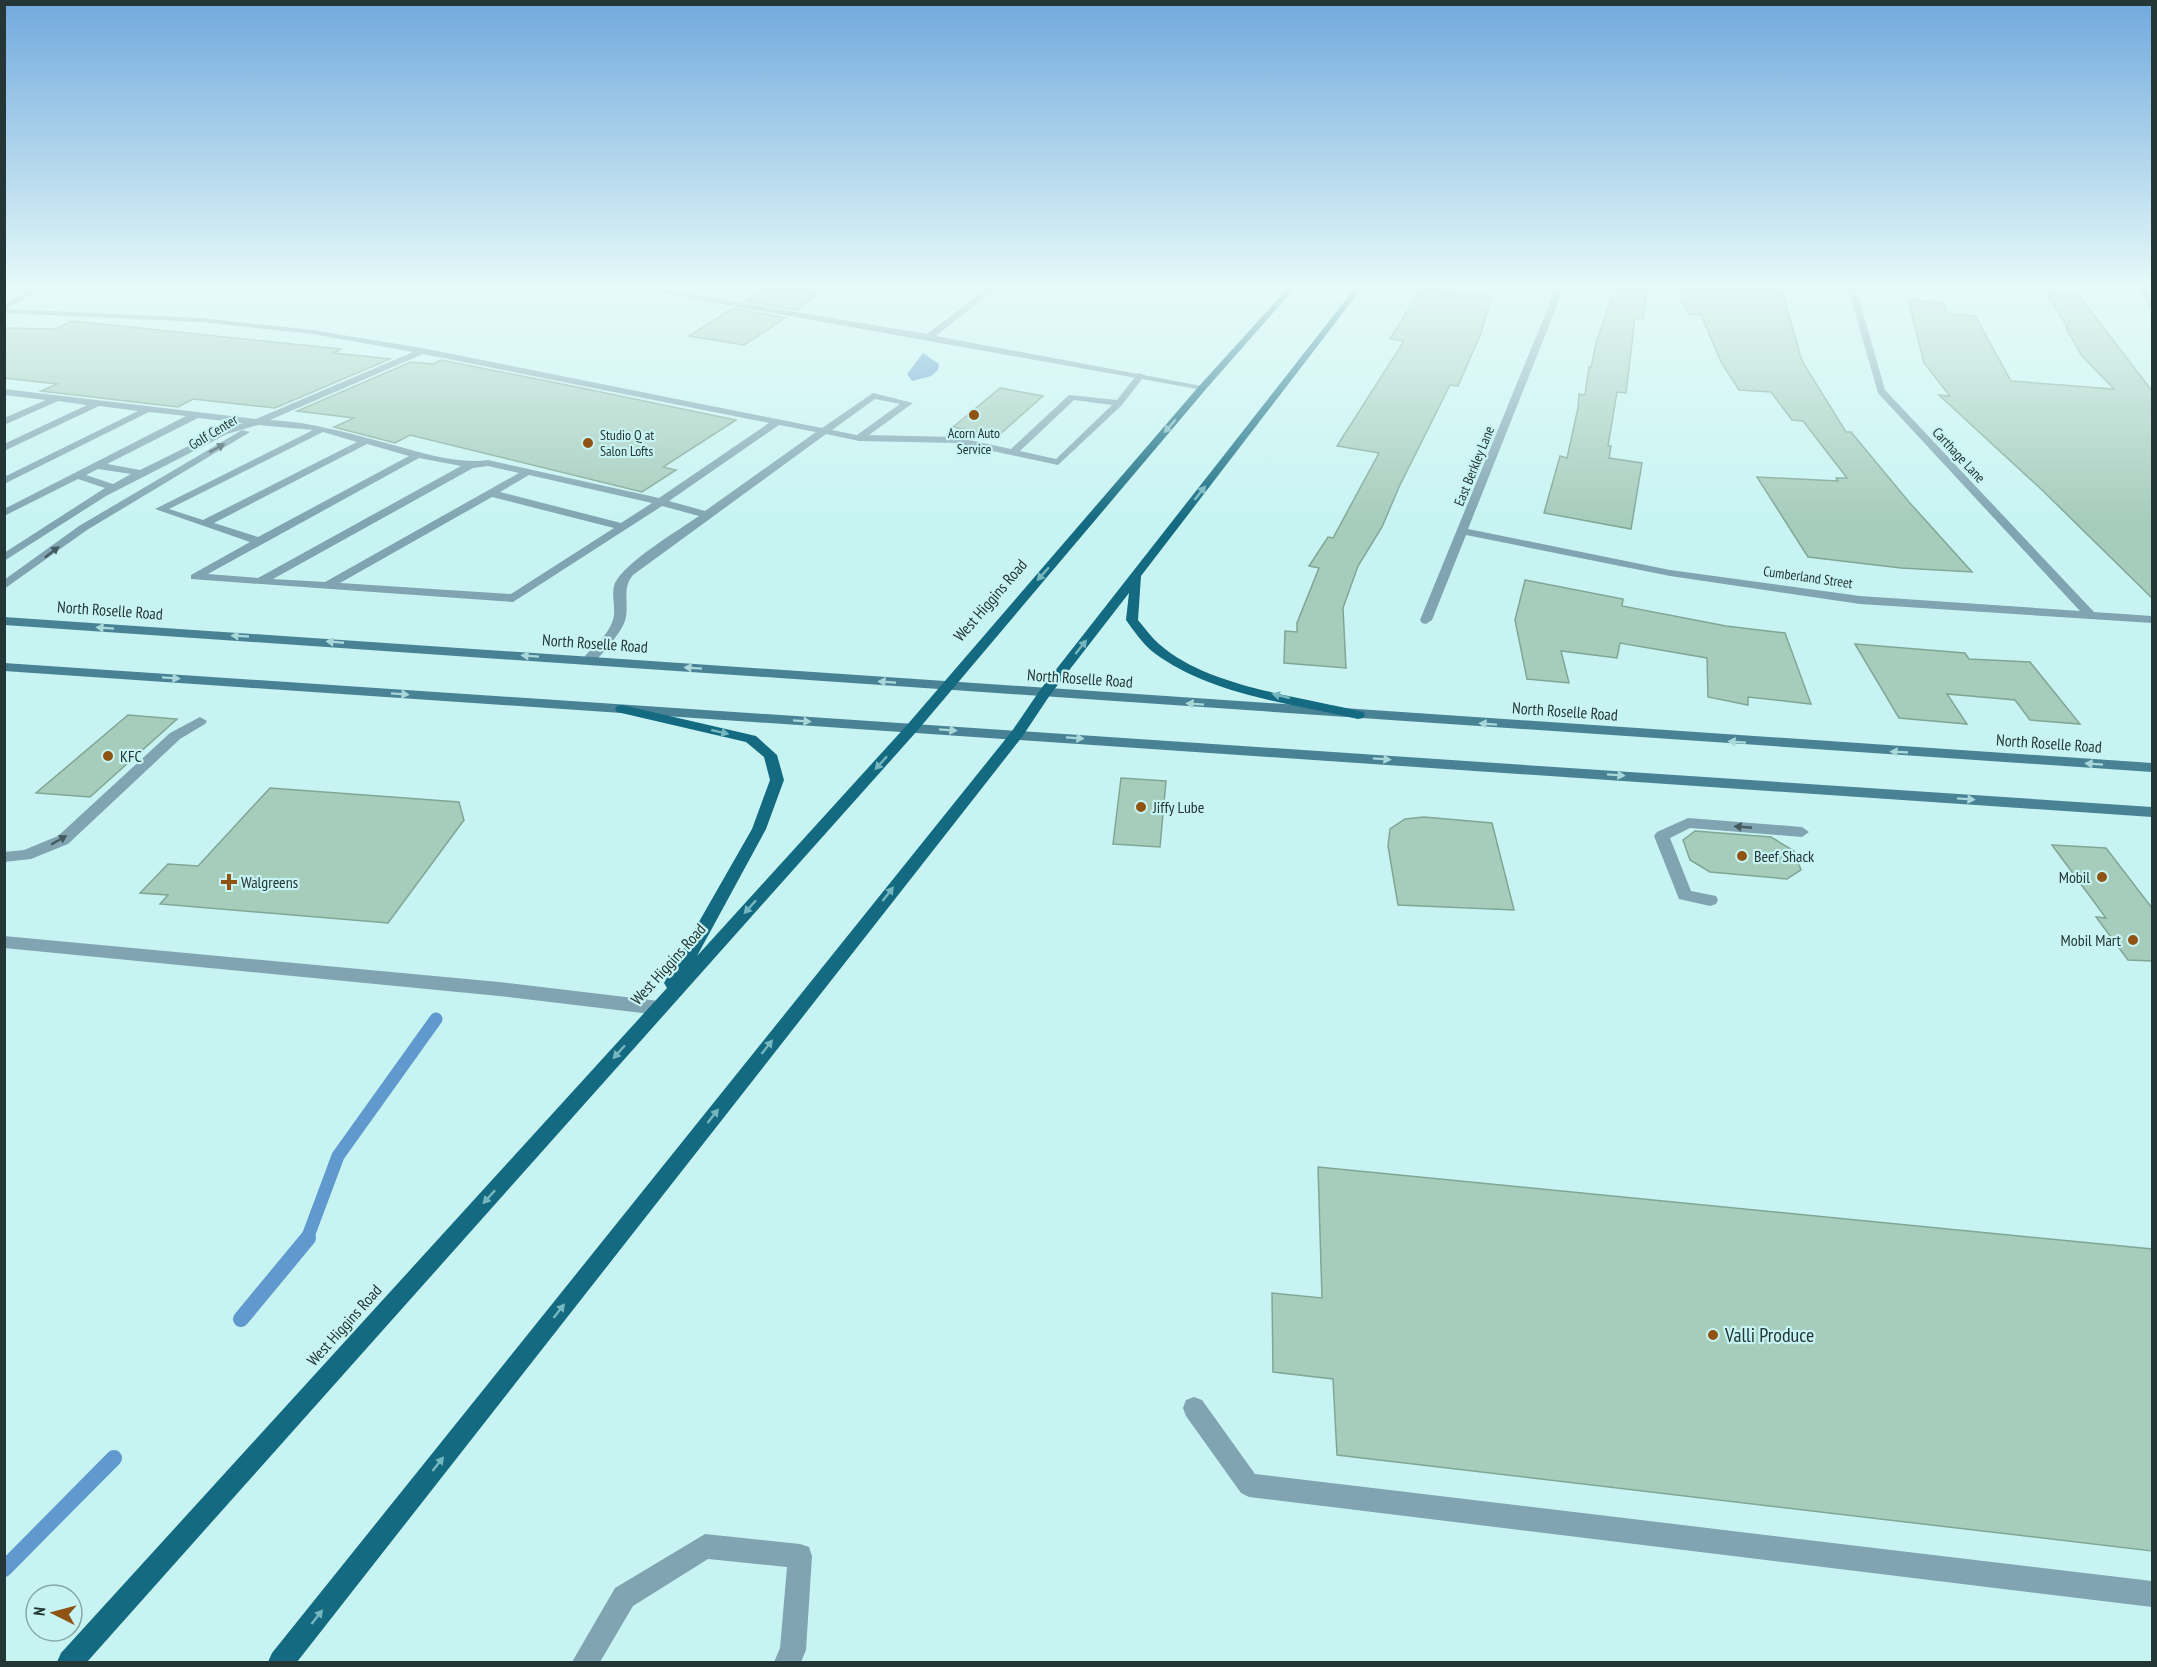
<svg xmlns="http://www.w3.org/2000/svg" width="2157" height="1667" font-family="'PT Sans Narrow',sans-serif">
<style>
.water{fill:#6099cd}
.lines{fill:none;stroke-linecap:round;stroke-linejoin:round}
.stream-far1{stroke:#6099cd;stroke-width:13}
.stream{stroke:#6099cd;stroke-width:16}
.building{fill:#a6ccbc;stroke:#81a696;stroke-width:1.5}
.lane{fill:#80a4b1;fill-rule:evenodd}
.street{fill:#80a4b1;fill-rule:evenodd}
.secondary{fill:#498294;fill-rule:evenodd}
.primary{fill:#146a80;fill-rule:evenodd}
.oneway{fill:#76b6bf}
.oneway2{fill:#445c60}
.oneway3{fill:#a8d8da}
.poi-dot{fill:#8f5313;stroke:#c7f4f2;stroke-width:2}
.labels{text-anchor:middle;stroke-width:4.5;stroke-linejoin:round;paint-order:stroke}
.far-street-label{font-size:14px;fill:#243635;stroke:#c7f4f2}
.far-poi-label{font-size:14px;fill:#243635;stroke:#c7f4f2}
.street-label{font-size:16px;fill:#243635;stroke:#c7f4f2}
.poi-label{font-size:16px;fill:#243635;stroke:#c7f4f2;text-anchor:start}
.near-poi-label{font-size:20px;fill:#243635;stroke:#c7f4f2;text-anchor:start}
</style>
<rect width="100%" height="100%" fill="#c7f4f2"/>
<path class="water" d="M923,353L939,364L938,370L931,376L912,381L907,374Z"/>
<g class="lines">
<path class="stream-far1" d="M307,1239L338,1156L436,1019"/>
<g class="stream">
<path d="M241,1319L308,1238"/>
<path d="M4,1569L114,1458"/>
</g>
</g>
<g class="building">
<path d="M765,288H828L796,310L745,301Z"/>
<path d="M1422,288L1492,296L1481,333L1458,386L1450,385L1399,487L1382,527L1358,566L1343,608L1346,668L1284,663L1285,631L1297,632V623L1319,568L1309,566L1328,537L1333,538L1379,453L1337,446L1404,341L1390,339Z"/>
<path d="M1615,288H1647L1643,319L1635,318L1626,393L1617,392L1608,446H1611L1609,458L1642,463L1631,529L1544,513L1560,456L1567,458L1578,408L1579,394L1585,395L1589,367L1591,368L1596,343Z"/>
<path d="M1673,288H1781L1802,361L1846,432H1851L1909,502L1972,572L1901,568L1808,557L1757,477L1838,481L1836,478H1847L1803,421L1792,420L1771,392L1739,390L1721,362L1701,315L1689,314Z"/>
<path d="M2044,291L2078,294L2152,391V598L2042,490L1939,395L1950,396L1924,363L1908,299L1944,303L1948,314L1975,316L2011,381L2114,389L2082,356L2066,328L2069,329Z"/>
<path d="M733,308L785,318L744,345L689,336Z"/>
<path d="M72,321L341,349L334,353L390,359L275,408L193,399L178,407L41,391L57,384L4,378V328L56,329Z"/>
<path d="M441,360L567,385L736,420L663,467L676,470L642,492L410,435L395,443L334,427L354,418L297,411L411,362L433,364Z"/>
<path d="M1000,388L1043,396L998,436L953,427Z"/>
<path d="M1525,580L1623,599L1622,606L1726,626L1785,633L1811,704L1748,697V705L1708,697L1707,658L1620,643L1617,658L1561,651L1569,683L1527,679L1515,620Z"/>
<path d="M1855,644L1965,653L1969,659L2030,662L2080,724L2030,720L2015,700L1947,694L1967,724L1899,718Z"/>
<path d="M128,715L177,719L90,797L36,793Z"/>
<path d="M1121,778L1166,781L1160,847L1113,844Z"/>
<path d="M270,788L459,802L464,820L388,923L160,904L168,895L140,893L168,864L198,866Z"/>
<path d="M1424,817L1492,823L1514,910L1398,905L1388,846L1390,829L1405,819Z"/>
<path d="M1695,831L1771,837L1794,851L1801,870L1787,879L1710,872L1690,860L1683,840Z"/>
<path d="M2052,845L2106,848L2152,908V961L2128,960L2096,917L2106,918Z"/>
<path d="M1318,1167L2152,1249V1551L1337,1455L1333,1379L1273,1372L1272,1293L1322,1298Z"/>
</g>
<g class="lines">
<g class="lane">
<path d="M34,288H44L6,309L202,318L312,330L422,348L822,428L873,393L913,403L869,435L955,437L1011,449L1069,395L1117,400L1138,373L1145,375L1122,405L1058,465L955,443L859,441L826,434L633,575C621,589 630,604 625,621C621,631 613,641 606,649C601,655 596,662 588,664L582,660C593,645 611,635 614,615C615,605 611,592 615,583C625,562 679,530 699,516L662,506L513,602L191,579V575L250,542L155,509L313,430L258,425L227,434L106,496L4,561V553L105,488L78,479L4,516V509L186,416L149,412L4,484V477L138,411L99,406L4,451V444L87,405L58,401L4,425V418L46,400L4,395V389L256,419L413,352L312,334L202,322L4,313V304ZM423,354L769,423L659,498L488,460C458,464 426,454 397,446C355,435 314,422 270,420ZM875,399L900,404L857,435L832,430ZM1074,400L1112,405L1056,459L1020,451ZM198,418L243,423L221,430L140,470L107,464ZM779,425L816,432L705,511L669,501ZM323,432L357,442L203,520L169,509ZM367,444L409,456L258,537L214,523ZM419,458L461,466L258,578L208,574ZM488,466L519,473L325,582L273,579L473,468ZM98,469L131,474L113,484L86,475ZM529,475L652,503L621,523L500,492ZM492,497L614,528L511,594L340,583Z"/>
<path d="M242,430L250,432L87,530L4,589V580L79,526Z"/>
<path d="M200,717L207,721L205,724L180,739L68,844L31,859L4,862V852L24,850L58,836L170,733Z"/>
<path d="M1688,818L1802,827L1809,832L1802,837L1690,828L1670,838L1691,891L1716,896L1718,900L1716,904L1710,906L1679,899L1654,836L1657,832Z"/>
<path d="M4,936L499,982L659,1001L665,1003L668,1008L665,1013L659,1015L499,996L4,948Z"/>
<path d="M1194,1397L1202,1400L1255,1474L2152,1581V1607L1249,1497L1241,1493L1186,1416L1183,1408L1186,1400Z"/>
<path d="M705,1534L800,1544L809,1547L812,1556L806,1650L801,1662H774L780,1648L787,1567L708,1559L633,1606L600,1662H572L615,1588Z"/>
</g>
<g class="street">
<path d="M633,288H652L927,334L988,288H996L936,336L1207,387L1203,390Z"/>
<path d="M1556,288H1564L1468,529L1670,570L1860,596L2080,611L1878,393L1848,288H1856L1885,390L2094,612L2152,616V623L1860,604L1670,576L1466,535L1432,620L1426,624L1422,623L1420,620Z"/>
<path d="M2137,288H2145L2152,301V308H2149Z"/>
</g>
<g class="secondary">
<path d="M4,617L2152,763V772L4,625Z"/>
<path d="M4,663L2152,807V817L4,671Z"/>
</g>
<g class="primary">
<path d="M1288,288H1295L1206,389L917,731L87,1662H57L61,1653L667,988L664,983L752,829L770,780L764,757L746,742L617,712L615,709L617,706L622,705L756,736L777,755L784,780L766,829L697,956L907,725L1200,385Z"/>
<path d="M1355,288H1362L1141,576L1138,620C1145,628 1151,637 1159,644C1209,688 1300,696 1363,712L1365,715L1363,718L1358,719C1290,703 1210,695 1153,652C1142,643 1134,631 1126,620L1129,593L1050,695L1022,737L297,1662H268L272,1653L1012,731L1040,690Z"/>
</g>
</g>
<defs><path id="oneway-solid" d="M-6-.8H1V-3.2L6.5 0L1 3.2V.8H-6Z" transform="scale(1.5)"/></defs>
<g class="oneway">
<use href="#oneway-solid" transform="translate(1170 426) rotate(131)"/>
<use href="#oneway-solid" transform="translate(1200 493) rotate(-52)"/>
<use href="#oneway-solid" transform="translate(1043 574) rotate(131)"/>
<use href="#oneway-solid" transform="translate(1081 647) rotate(-52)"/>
<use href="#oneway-solid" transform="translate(1281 696) rotate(-167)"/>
<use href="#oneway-solid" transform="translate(720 732) rotate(13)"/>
<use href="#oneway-solid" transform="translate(881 763) rotate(132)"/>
<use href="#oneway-solid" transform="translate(888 894) rotate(-52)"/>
<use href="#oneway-solid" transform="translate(750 907) rotate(132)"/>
<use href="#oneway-solid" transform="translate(767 1047) rotate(-52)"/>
<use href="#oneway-solid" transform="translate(619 1052) rotate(132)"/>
<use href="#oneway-solid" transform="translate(713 1116) rotate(-52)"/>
<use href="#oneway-solid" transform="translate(489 1197) rotate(132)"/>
<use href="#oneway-solid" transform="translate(559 1311) rotate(-52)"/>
<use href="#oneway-solid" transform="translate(438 1464) rotate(-52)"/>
<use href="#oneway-solid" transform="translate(317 1617) rotate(-52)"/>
</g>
<g class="oneway2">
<use href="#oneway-solid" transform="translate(217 448) rotate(-29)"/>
<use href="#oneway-solid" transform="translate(52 552) rotate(-38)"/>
<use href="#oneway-solid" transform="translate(1743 827) rotate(-175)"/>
<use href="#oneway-solid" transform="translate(59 840) rotate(-30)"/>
</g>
<g class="oneway3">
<use href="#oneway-solid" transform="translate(105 628) rotate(-176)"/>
<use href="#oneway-solid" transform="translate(240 636) rotate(-177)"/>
<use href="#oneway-solid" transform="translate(335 642) rotate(-175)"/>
<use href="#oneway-solid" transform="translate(530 656) rotate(-176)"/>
<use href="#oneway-solid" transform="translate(693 668) rotate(-176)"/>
<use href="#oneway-solid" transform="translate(171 678) rotate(4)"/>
<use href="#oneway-solid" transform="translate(887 682) rotate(-176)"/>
<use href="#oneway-solid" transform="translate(400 694) rotate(4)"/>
<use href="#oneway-solid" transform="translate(1195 704) rotate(-176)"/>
<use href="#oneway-solid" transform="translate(802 721) rotate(4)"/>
<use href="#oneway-solid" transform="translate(1488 724) rotate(-176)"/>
<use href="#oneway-solid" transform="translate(948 730) rotate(4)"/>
<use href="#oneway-solid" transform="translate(1075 738) rotate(4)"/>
<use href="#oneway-solid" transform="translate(1737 742) rotate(-176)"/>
<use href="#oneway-solid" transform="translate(1899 752) rotate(-177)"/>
<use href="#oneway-solid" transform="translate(1382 759) rotate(4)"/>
<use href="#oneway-solid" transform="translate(2094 764) rotate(-176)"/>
<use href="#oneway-solid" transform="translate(1616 775) rotate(4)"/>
<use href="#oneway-solid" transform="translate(1966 799) rotate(4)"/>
</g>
<linearGradient id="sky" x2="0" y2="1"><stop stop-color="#71a9dd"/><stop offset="0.55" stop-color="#e6faf9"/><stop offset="1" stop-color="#e6faf9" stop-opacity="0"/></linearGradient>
<rect width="2157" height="522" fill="url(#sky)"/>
<g class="poi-dot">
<circle cx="974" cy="415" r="6"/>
<circle cx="588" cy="443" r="6"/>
<circle cx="108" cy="756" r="6"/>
<circle cx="1141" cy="807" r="6"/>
<circle cx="1742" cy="856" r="6"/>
<circle cx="2102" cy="877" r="6"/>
<path d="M226 873h6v6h6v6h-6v6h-6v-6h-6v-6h6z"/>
<circle cx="2133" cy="940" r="6"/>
<circle cx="1713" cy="1335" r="6"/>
</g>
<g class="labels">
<g class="far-street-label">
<text transform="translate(213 432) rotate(-31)" y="5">Golf Center</text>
<text transform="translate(1959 455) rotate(47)" y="5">Carthage Lane</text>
<text transform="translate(1474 466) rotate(-68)" y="5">East Berkley Lane</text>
<text transform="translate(1808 577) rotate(8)" y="5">Cumberland Street</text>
</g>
<g class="far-poi-label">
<text x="974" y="438">Acorn Auto<tspan x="974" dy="16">Service</tspan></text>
<text x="600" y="440" text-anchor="start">Studio Q at<tspan x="600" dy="16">Salon Lofts</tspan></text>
</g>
<g class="street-label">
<text transform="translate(990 600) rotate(-49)" y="6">West Higgins Road</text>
<text transform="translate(110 610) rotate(4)" y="6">North Roselle Road</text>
<text transform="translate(595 643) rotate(4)" y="6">North Roselle Road</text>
<text transform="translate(1080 678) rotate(4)" y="6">North Roselle Road</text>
<text transform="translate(1565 711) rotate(4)" y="6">North Roselle Road</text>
<text transform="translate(2049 743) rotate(4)" y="6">North Roselle Road</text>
<text transform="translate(668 964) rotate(-48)" y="6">West Higgins Road</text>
<text transform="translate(344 1325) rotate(-48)" y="6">West Higgins Road</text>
</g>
<g class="poi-label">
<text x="120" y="762">KFC</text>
<text x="1153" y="813">Jiffy Lube</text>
<text x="1754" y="862">Beef Shack</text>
<text x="2090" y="883" text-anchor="end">Mobil</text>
<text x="241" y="888">Walgreens</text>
<text x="2121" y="946" text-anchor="end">Mobil Mart</text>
</g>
<g class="near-poi-label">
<text x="1725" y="1342">Valli Produce</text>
</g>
</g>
<rect width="2157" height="1667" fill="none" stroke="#243635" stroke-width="12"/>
<g transform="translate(54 1613) rotate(276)"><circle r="28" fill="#c7f4f2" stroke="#86a8a6" stroke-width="1.5"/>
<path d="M0-4.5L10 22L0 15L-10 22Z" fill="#8f5313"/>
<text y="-9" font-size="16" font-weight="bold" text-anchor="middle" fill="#243635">N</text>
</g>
</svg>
